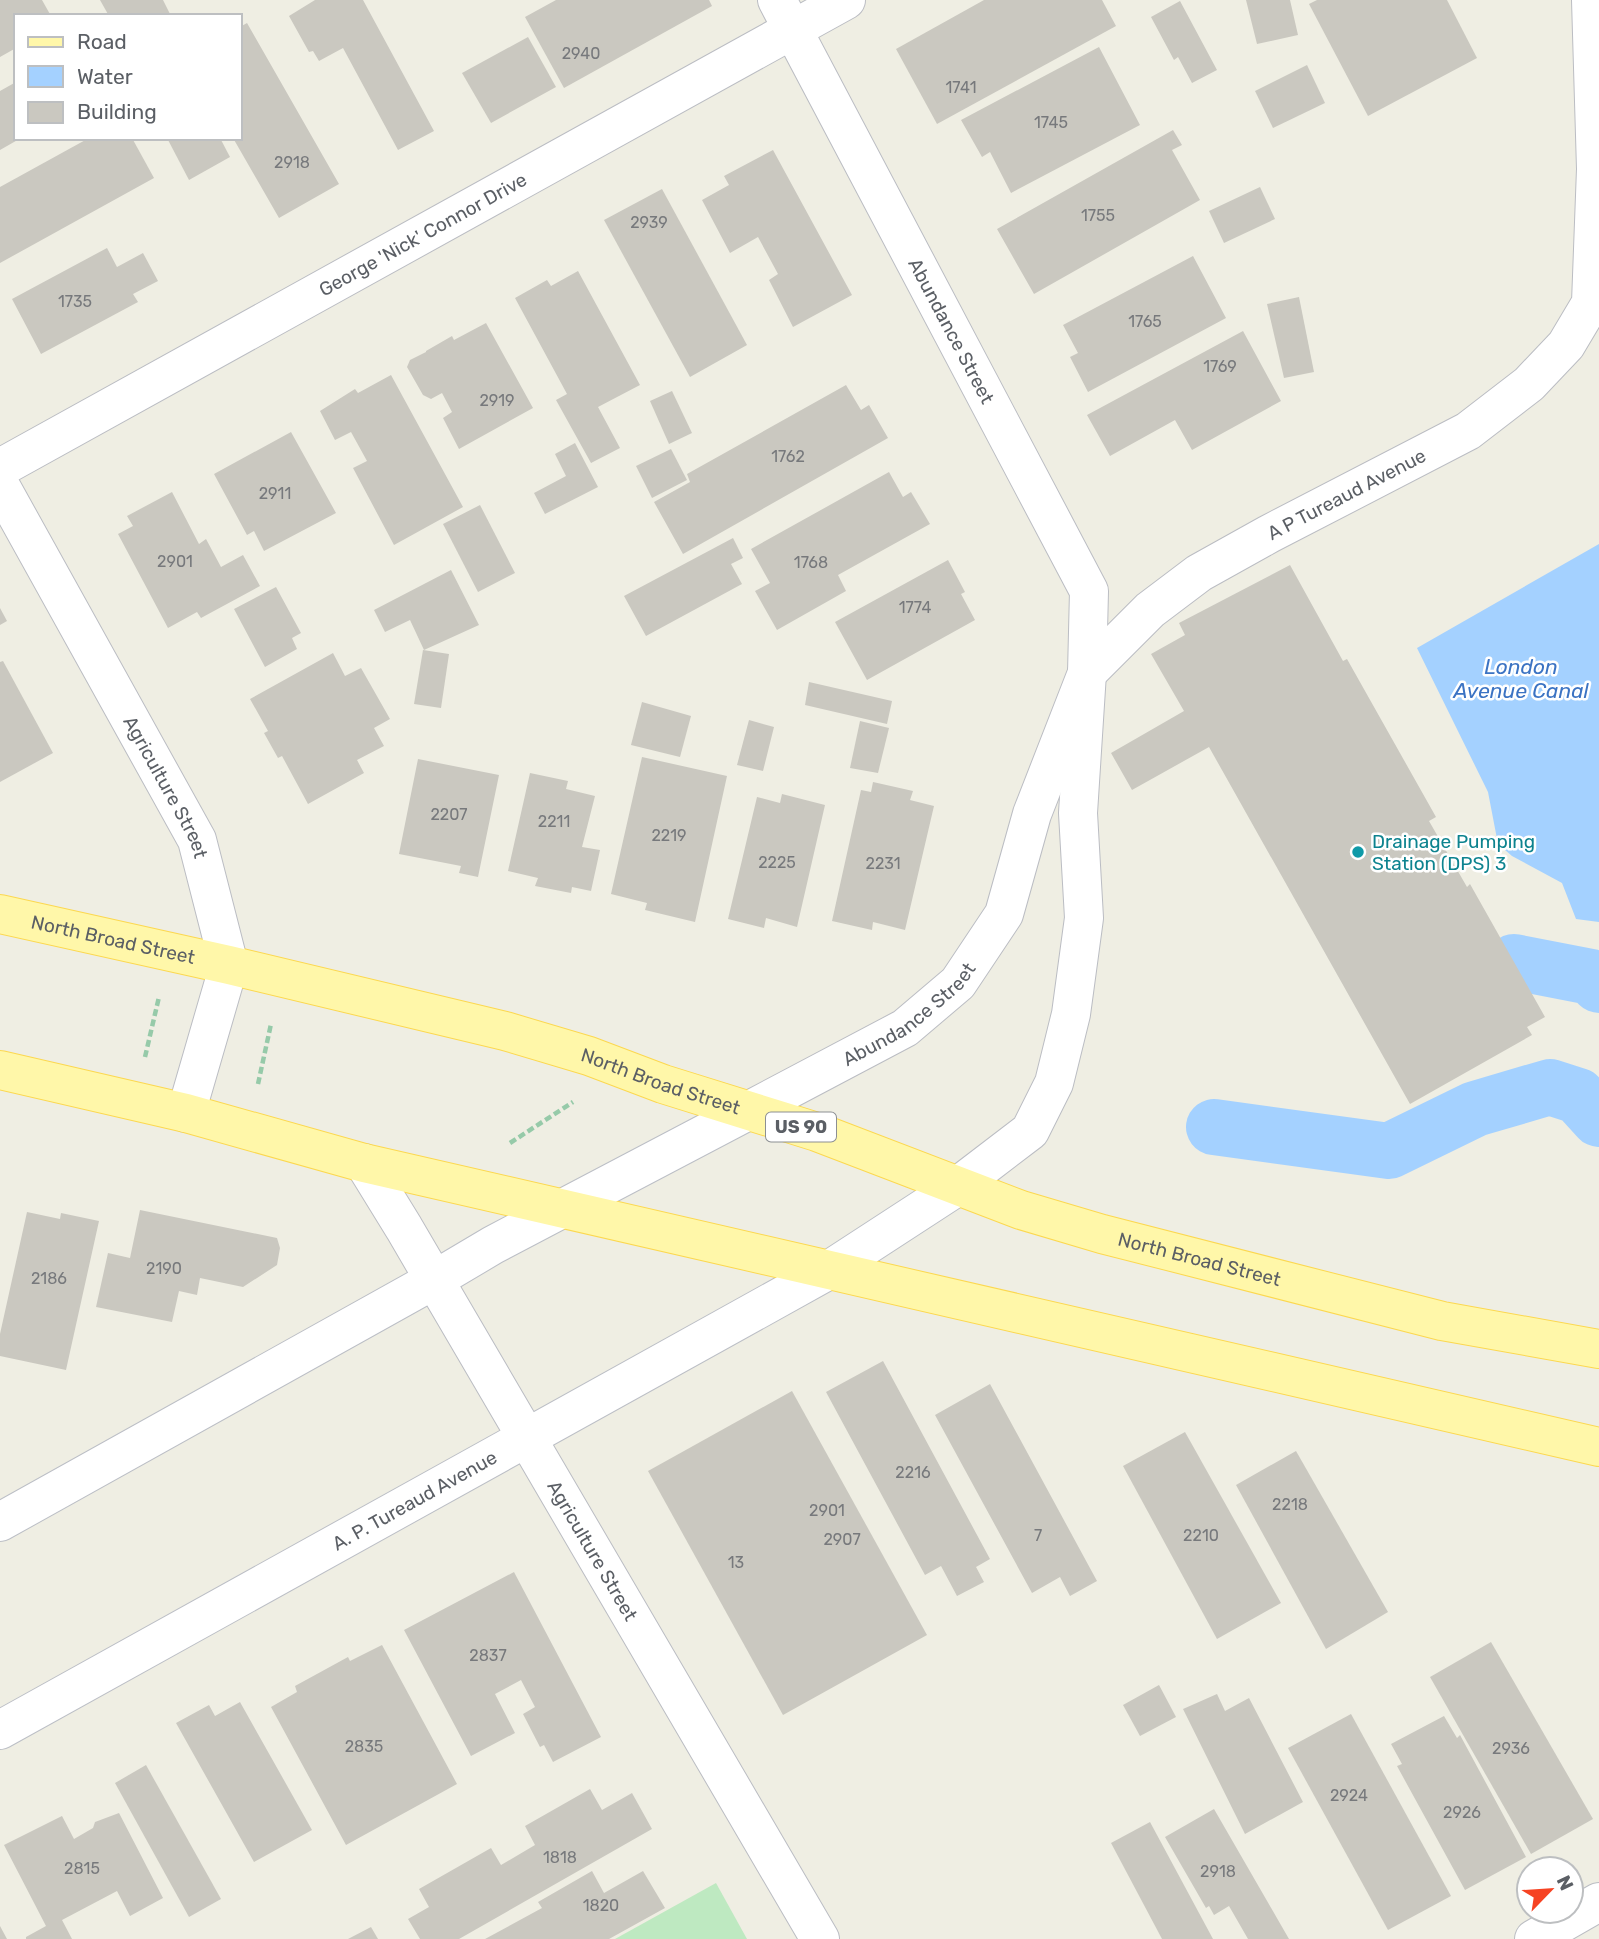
<svg xmlns="http://www.w3.org/2000/svg" width="1599" height="1939" font-family="Rubik,sans-serif">
<style>
.green{fill:#bee9c1}
.water{fill:#a4d1ff}
.lines{fill:none;stroke-linecap:round;stroke-linejoin:round}
.canal{stroke:#a4d1ff;stroke-width:56}
.building{fill:#cac8c0}
.street-casing{stroke:#bbbdc3;stroke-width:40}
.secondary-casing{stroke:#bcbfc6;stroke-width:40}
.primary-casing{stroke:#fcd850;stroke-width:40}
.path{stroke:#96caa9;stroke-width:4.5;stroke-dasharray:7 3.5;stroke-linecap:butt}
.street{stroke:#fff;stroke-width:38}
.secondary{stroke:#fff;stroke-width:38}
.primary{stroke:#fff7a9;stroke-width:38}
.culture-dot{fill:#0f9aa8;stroke:#fff;stroke-width:2.5}
.labels{text-anchor:middle;stroke-width:5;stroke-linejoin:round;paint-order:stroke}
.number-label{font-size:16px;fill:#77797c}
.shield{fill:#fff;stroke:#8c8f93;stroke-width:2}
.shield-label{font-size:18px;font-weight:bold;fill:#5b5f65}
.street-label{font-size:19px;fill:#5b5f65;stroke:#fff}
.culture-label{font-size:19px;fill:#0d838f;stroke:#fff;text-anchor:start}
.water-label{font-size:21px;font-style:italic;fill:#3b73c3;stroke:#fff}
</style>
<rect width="100%" height="100%" fill="#efeee3"/>
<path class="green" d="M716,1883L747,1939H615Z"/>
<path class="water" d="M1599,544V922L1576,919L1562,883L1512,856L1498,844L1488,792L1417,648Z"/>
<g class="lines">
<g class="canal">
<path d="M1514,962L1591,977L1599,985"/>
<path d="M1214,1127L1389,1151L1475,1109L1550,1087L1578,1096L1599,1119"/>
</g>
</g>
<g class="building">
<path d="M0,0H42L51,16H16V48L0,57Z"/>
<path d="M100,0H163L171,16H109Z"/>
<path d="M315,0H363L434,131L398,150L343,48L319,61L313,51L309,52L289,16Z"/>
<path d="M556,0H709L712,6L564,88L525,17Z"/>
<path d="M984,0H1102L1116,26L937,124L896,49Z"/>
<path d="M1246,0H1290L1298,35L1257,44Z"/>
<path d="M1317,0H1447L1477,58L1368,116L1309,4Z"/>
<path d="M1180,1L1217,70L1192,83L1178,57L1174,60L1151,17Z"/>
<path d="M247,23L339,184L279,218L233,138H240V27Z"/>
<path d="M528,37L556,87L491,123L462,73Z"/>
<path d="M1099,47L1140,125L1011,193L990,152L982,157L961,120Z"/>
<path d="M1307,65L1325,103L1273,128L1255,91Z"/>
<path d="M16,82V138H21L0,150V91Z"/>
<path d="M1173,130L1182,145L1172,150L1200,200L1034,294L997,229Z"/>
<path d="M89,138H132L154,178L0,263V187Z"/>
<path d="M167,138H220L230,157L189,180Z"/>
<path d="M773,150L852,295L793,327L769,280L778,274L758,237L730,253L702,200L729,185L724,176Z"/>
<path d="M1260,187L1275,219L1224,243L1209,211Z"/>
<path d="M662,189L747,345L690,377L604,220Z"/>
<path d="M107,248L117,267L143,253L158,281L133,294L138,302L41,354L12,299Z"/>
<path d="M1193,256L1226,318L1088,392L1070,357L1078,353L1063,325Z"/>
<path d="M578,271L640,385L598,407L620,448L591,463L556,400L567,394L515,298L547,280L551,286Z"/>
<path d="M1299,297L1314,372L1284,378L1267,304Z"/>
<path d="M486,323L533,408L459,449L443,418L452,412L442,393L431,399L423,395L407,367L410,360L426,352V351L452,336L454,340Z"/>
<path d="M1243,331L1281,401L1192,450L1175,420L1110,456L1087,415Z"/>
<path d="M391,375L463,507L394,545L353,468L367,461L351,432L335,440L320,411L355,389L358,393Z"/>
<path d="M846,385L861,410L869,405L888,438L683,554L654,502L690,482L687,474Z"/>
<path d="M672,391L692,433L669,444L650,401Z"/>
<path d="M291,432L336,513L264,551L254,531L247,535L214,474Z"/>
<path d="M575,443L598,487L545,514L534,493L566,476L555,454Z"/>
<path d="M671,449L687,480L652,498L636,466Z"/>
<path d="M889,472L903,497L911,492L930,524L838,575L846,591L777,630L755,591L770,583L751,549Z"/>
<path d="M172,492L199,544L206,539L221,567L243,555L260,586L201,618L197,612L168,628L118,534L133,526L127,516Z"/>
<path d="M480,505L515,573L478,592L443,524Z"/>
<path d="M733,538L743,558L731,564L742,584L646,636L624,596Z"/>
<path d="M948,560L965,592L961,594L975,620L867,680L835,622Z"/>
<path d="M1290,565L1343,661L1347,659L1436,817L1429,821L1467,887L1470,884L1545,1017L1527,1027L1532,1035L1410,1104L1209,747L1132,790L1111,753L1184,711L1151,654L1185,635L1179,623Z"/>
<path d="M451,570L479,625L424,650L410,620L385,632L374,610Z"/>
<path d="M276,587L301,633L292,638L297,649L265,667L234,609Z"/>
<path d="M0,608L7,621L0,625Z"/>
<path d="M423,650L449,654L441,708L414,704Z"/>
<path d="M333,653L345,676L361,668L390,719L374,728L384,746L357,760L364,773L308,804L282,756L278,758L264,733L268,731L250,699Z"/>
<path d="M3,661L53,753L0,782V662Z"/>
<path d="M809,682L892,701L887,724L805,705Z"/>
<path d="M642,702L691,716L680,757L631,745Z"/>
<path d="M749,720L774,727L763,771L737,765Z"/>
<path d="M860,721L889,728L878,773L850,768Z"/>
<path d="M642,757L727,776L695,922L645,910L647,903L611,894Z"/>
<path d="M418,759L499,775L478,877L459,873L461,866L399,854Z"/>
<path d="M530,773L568,781L566,789L595,796L582,847L600,850L591,891L572,887L571,893L535,886L538,878L508,871Z"/>
<path d="M873,782L913,791L910,800L934,806L905,930L873,922L872,930L832,921L861,790L871,792Z"/>
<path d="M782,794L825,805L797,927L766,918L764,928L728,919L757,797L780,803Z"/>
<path d="M140,1210L277,1238L280,1248L277,1265L243,1287L200,1278L197,1295L179,1291L172,1322L96,1307L108,1253L130,1258Z"/>
<path d="M27,1212L60,1219L61,1213L99,1221L66,1370L0,1356V1334Z"/>
<path d="M883,1361L990,1559L976,1567L984,1582L957,1596L941,1566L925,1575L826,1392Z"/>
<path d="M990,1384L1097,1581L1070,1596L1060,1577L1032,1593L935,1415Z"/>
<path d="M792,1391L927,1635L783,1715L648,1471Z"/>
<path d="M1185,1432L1281,1603L1217,1639L1123,1466Z"/>
<path d="M1296,1451L1388,1612L1326,1649L1236,1485Z"/>
<path d="M514,1572L601,1737L553,1762L544,1745L540,1747L523,1714L535,1707L521,1680L495,1694L515,1733L471,1756L404,1630Z"/>
<path d="M1491,1642L1593,1819L1531,1854L1430,1677Z"/>
<path d="M382,1645L457,1784L346,1845L271,1707L297,1692L295,1686L348,1657L350,1661Z"/>
<path d="M1159,1685L1176,1717L1140,1736L1123,1705Z"/>
<path d="M1217,1694L1225,1711L1249,1698L1303,1802L1245,1834L1183,1709Z"/>
<path d="M240,1702L312,1830L254,1862L176,1723L209,1705L215,1716Z"/>
<path d="M1351,1714L1451,1896L1388,1930L1288,1748Z"/>
<path d="M1444,1716L1457,1738L1460,1735L1526,1857L1465,1890L1397,1766L1402,1764L1391,1744Z"/>
<path d="M146,1765L221,1899L189,1917L115,1783Z"/>
<path d="M590,1789L602,1810L632,1793L652,1829L459,1939H420L408,1919L429,1907L419,1889L491,1848L501,1865L535,1845L525,1826Z"/>
<path d="M1214,1809L1289,1939H1248L1229,1906L1214,1915L1209,1906L1206,1908L1165,1837Z"/>
<path d="M119,1813L163,1898L130,1916L117,1891L62,1920L72,1939H26V1937L46,1926L4,1845L62,1816L74,1839L93,1828L95,1822Z"/>
<path d="M1150,1822L1213,1939H1162L1111,1843Z"/>
<path d="M592,1871L604,1893L643,1871L665,1908L609,1939H485L542,1908L538,1902Z"/>
<path d="M0,1926L7,1939H0Z"/>
<path d="M371,1927L378,1939H348Z"/>
</g>
<g class="lines">
<defs>
<g id="street">
<path id="s1" d="M777,0L1089,591L1087,673L1078,813L1084,918L1071,1014L1054,1083L1030,1131L958,1186"/>
<path id="s2" d="M0,468L846,0"/>
<path id="s3" d="M0,485L197,840L229,965L186,1113"/>
<path id="s4" d="M748,1111L905,1028L958,983L1004,914L1032,814L1087,673L1150,610L1199,573L1269,534L1468,431L1529,384L1566,345L1591,303L1596,169L1591,0"/>
<path id="s5" d="M364,1163L404,1228L820,1939"/>
<path d="M1534,1939L1599,1902"/>
</g>
<g id="secondary">
<path d="M0,1522L434,1280L493,1245L748,1111"/>
<path id="s6" d="M0,1730L829,1270L958,1186"/>
</g>
<g id="primary">
<path id="s7" d="M0,914L229,965L505,1031L589,1056L663,1084L817,1132L1021,1210L1102,1234L1442,1321L1599,1349"/>
<path d="M0,1070L186,1113L364,1163L1599,1447"/>
</g>
</defs>
<use href="#street" class="street-casing"/>
<use href="#secondary" class="secondary-casing"/>
<use href="#primary" class="primary-casing"/>
<g class="path">
<path d="M145,1057L159,997"/>
<path d="M258,1084L271,1024"/>
<path d="M510,1143L573,1102"/>
</g>
<use href="#street" class="street"/>
<use href="#secondary" class="secondary"/>
<use href="#primary" class="primary"/>
</g>
<circle class="culture-dot" cx="1358" cy="852" r="7"/>
<g class="labels">
<g class="number-label">
<text x="581" y="59">2940</text>
<text x="961" y="93">1741</text>
<text x="1051" y="128">1745</text>
<text x="292" y="168">2918</text>
<text x="1098" y="221">1755</text>
<text x="649" y="228">2939</text>
<text x="75" y="307">1735</text>
<text x="1145" y="327">1765</text>
<text x="1220" y="372">1769</text>
<text x="497" y="406">2919</text>
<text x="788" y="462">1762</text>
<text x="275" y="499">2911</text>
<text x="175" y="567">2901</text>
<text x="811" y="568">1768</text>
<text x="915" y="613">1774</text>
<text x="449" y="820">2207</text>
<text x="554" y="827">2211</text>
<text x="669" y="841">2219</text>
<text x="777" y="868">2225</text>
<text x="883" y="869">2231</text>
<text x="164" y="1274">2190</text>
<text x="49" y="1284">2186</text>
<text x="913" y="1478">2216</text>
<text x="1290" y="1510">2218</text>
<text x="827" y="1516">2901</text>
<text x="1038" y="1541">7</text>
<text x="1201" y="1541">2210</text>
<text x="842" y="1545">2907</text>
<text x="736" y="1568">13</text>
<text x="488" y="1661">2837</text>
<text x="364" y="1752">2835</text>
<text x="1511" y="1754">2936</text>
<text x="1349" y="1801">2924</text>
<text x="1462" y="1818">2926</text>
<text x="560" y="1863">1818</text>
<text x="82" y="1874">2815</text>
<text x="1218" y="1877">2918</text>
<text x="601" y="1911">1820</text>
</g>
<rect class="shield" x="766" y="1112.5" width="70" height="29" rx="5"/>
<g class="shield-label">
<text x="801" y="1133">US 90</text>
</g>
<g class="street-label">
<text dy="7" stroke="none"><textPath href="#s2" startOffset="483">George 'Nick' Connor Drive</textPath></text>
<text dy="7" stroke="none"><textPath href="#s1" startOffset="374">Abundance Street</textPath></text>
<text dy="7" stroke="none"><textPath href="#s4" startOffset="903">A P Tureaud Avenue</textPath></text>
<text dy="7" stroke="none"><textPath href="#s3" startOffset="345">Agriculture Street</textPath></text>
<text dy="7" stroke="none"><textPath href="#s7" startOffset="116">North Broad Street</textPath></text>
<text dy="7" stroke="none"><textPath href="#s4" startOffset="189">Abundance Street</textPath></text>
<text dy="7" stroke="none"><textPath href="#s7" startOffset="682">North Broad Street</textPath></text>
<text dy="7" stroke="none"><textPath href="#s7" startOffset="1250">North Broad Street</textPath></text>
<text dy="7" stroke="none"><textPath href="#s6" startOffset="474">A. P. Tureaud Avenue</textPath></text>
<text dy="7" stroke="none"><textPath href="#s5" startOffset="450">Agriculture Street</textPath></text>
</g>
<g class="culture-label">
<text x="1372" y="848">Drainage Pumping<tspan x="1372" dy="22">Station (DPS) 3</tspan></text>
</g>
<g class="water-label">
<text x="1521" y="674">London<tspan x="1521" dy="24">Avenue Canal</tspan></text>
</g>
</g>
<rect x="14" y="14" width="228" height="126" fill="#ffffff" stroke="#bdbfc1" stroke-width="2"/>
<rect x="28" y="37" width="35" height="10" fill="#fff7a9" stroke="#bdbfc1" stroke-width="2"/>
<text x="77" y="49" font-size="21" fill="#5b5f65">Road</text>
<rect x="28" y="66" width="35" height="21" fill="#a4d1ff" stroke="#bdbfc1" stroke-width="2"/>
<text x="77" y="84" font-size="21" fill="#5b5f65">Water</text>
<rect x="28" y="102" width="35" height="21" fill="#cac8c0" stroke="#bdbfc1" stroke-width="2"/>
<text x="77" y="119" font-size="21" fill="#5b5f65">Building</text>
<g transform="translate(1550 1890) rotate(65)"><circle r="33" fill="#ffffff" stroke="#bdbfc1" stroke-width="2"/>
<path d="M0-5L12 26L0 18L-12 26Z" fill="#f64323"/>
<text y="-10" font-size="19" font-weight="bold" text-anchor="middle" fill="#5b5f65">N</text>
</g>
</svg>
